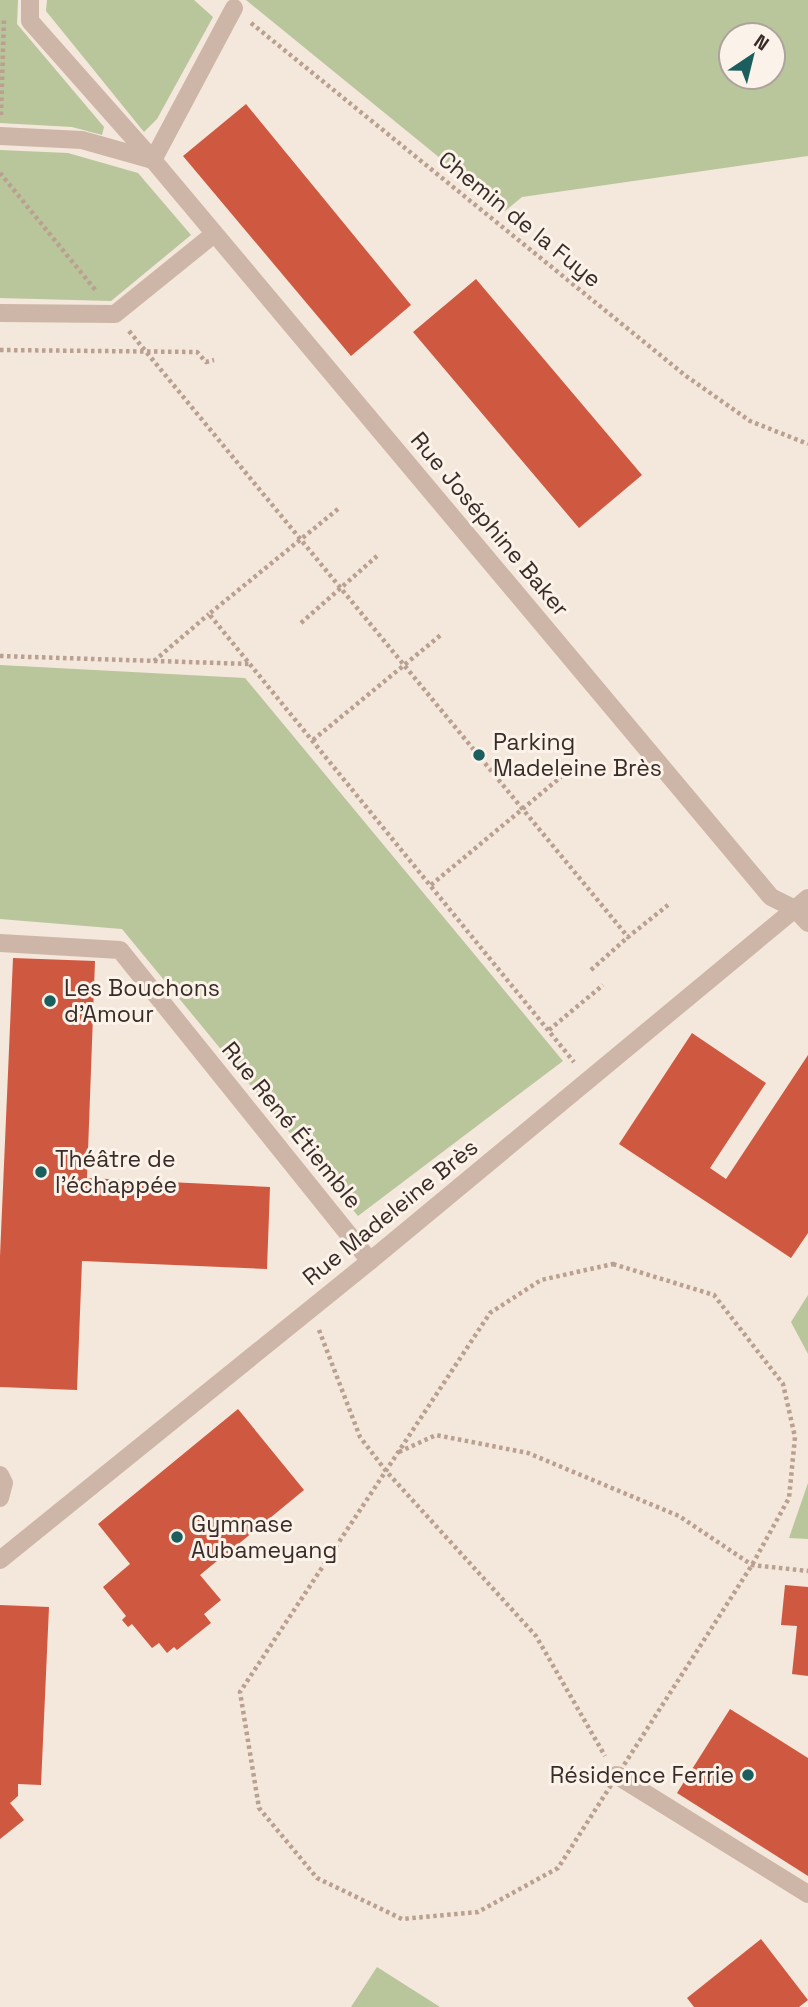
<svg xmlns="http://www.w3.org/2000/svg" width="808" height="2007" font-family="'Space Grotesk',sans-serif">
<style>
.green{fill:#b9c59b;fill-rule:evenodd}
.building{fill:#cf5940}
.lines{fill:none;stroke-linecap:round;stroke-linejoin:round}
.path{stroke:#b9a091;stroke-width:4.5;stroke-dasharray:3.5 3.5;stroke-linecap:butt}
.minor{stroke:#cdb6a7;stroke-width:18}
.poi-dot{fill:#1a5e5e;stroke:#fbf2e9;stroke-width:2.5}
.labels{text-anchor:middle;stroke-width:6;stroke-linejoin:round;paint-order:stroke}
.street-label{font-size:23px;fill:#392c28;stroke:#fbf2e9}
.poi-label{font-size:23px;fill:#392c28;stroke:#fbf2e9;text-anchor:start}
</style>
<rect width="100%" height="100%" fill="#f4e7dc"/>
<g class="green">
<path d="M0,0H18L17,24L104,127L102,135L72,127L0,123Z"/>
<path d="M47,0H194L213,17L157,119L144,132L46,11Z"/>
<path d="M246,0H808V156L522,197L505,211ZM731,35H773V77H731Z"/>
<path d="M0,150L68,153L138,173L191,235L111,301L0,298Z"/>
<path d="M0,665L245,678L563,1061L358,1216L122,929L0,919Z"/>
<path d="M808,1295V1354L791,1322Z"/>
<path d="M808,1483V1539L789,1538Z"/>
<path d="M377,1967L440,2007H351Z"/>
</g>
<g class="building">
<path d="M246,104L411,305L351,356L183,156Z"/>
<path d="M476,279L642,475L579,528L413,332Z"/>
<path d="M13,958L95,961L87,1178L270,1187L267,1269L82,1261L77,1390L0,1387V1256Z"/>
<path d="M692,1033L766,1083L710,1168L726,1179L808,1055V1233L791,1258L619,1144Z"/>
<path d="M238,1409L304,1490L230,1551L233,1555L226,1561L223,1556L200,1575L221,1600L204,1614L211,1623L177,1650L174,1647L167,1653L159,1643L152,1648L132,1624L128,1627L122,1620L126,1616L103,1587L130,1564L98,1524Z"/>
<path d="M785,1585L808,1587V1676L792,1674L797,1626L781,1625Z"/>
<path d="M0,1605L49,1607L41,1785L18,1784V1796L10,1803L24,1820L0,1839Z"/>
<path d="M730,1709L808,1758V1876L677,1793Z"/>
<path d="M761,1939L808,2000L799,2007H694L687,1998Z"/>
</g>
<g class="lines">
<g class="path">
<path d="M251,23L686,376L750,421L808,444"/>
<path d="M1,115L4,18"/>
<path d="M0,173L97,292"/>
<path d="M129,331L628,937L668,905"/>
<path d="M0,350L197,352L206,362L214,360"/>
<path d="M338,509L209,614L574,1062"/>
<path d="M301,623L377,556"/>
<path d="M0,656L250,664"/>
<path d="M154,661L209,614"/>
<path d="M313,740L442,634"/>
<path d="M431,885L561,777"/>
<path d="M591,970L628,937"/>
<path d="M549,1030L603,985"/>
<path d="M613,1264L714,1295L783,1384L795,1437L789,1498L752,1565L558,1868L478,1912L402,1919L317,1878L259,1808L240,1692L490,1313L541,1280Z"/>
<path d="M319,1330L360,1437L386,1471L536,1636L605,1756"/>
<path d="M399,1452L436,1435L528,1453L679,1516L752,1565L808,1571"/>
</g>
<g class="minor">
<path d="M30,0V21L153,160L771,897L795,909L808,923"/>
<path d="M0,136L82,140L153,160"/>
<path d="M153,160L234,8"/>
<path d="M0,313L115,314L214,234"/>
<path d="M0,943L120,950L370,1261"/>
<path d="M0,1475L4,1483L0,1498"/>
<path d="M0,1560L370,1261L808,898"/>
<path d="M616,1775L808,1894"/>
</g>
</g>
<g class="poi-dot">
<circle cx="479" cy="755" r="7"/>
<circle cx="50" cy="1001" r="7"/>
<circle cx="41" cy="1172" r="7"/>
<circle cx="177" cy="1537" r="7"/>
<circle cx="748" cy="1775" r="7"/>
</g>
<g class="labels">
<g class="street-label">
<text transform="translate(520 219) rotate(39)" y="8">Chemin de la Fuye</text>
<text transform="translate(490 524) rotate(50)" y="8">Rue Joséphine Baker</text>
<text transform="translate(292 1125) rotate(51)" y="8">Rue René Étiemble</text>
<text transform="translate(390 1212) rotate(-39)" y="8">Rue Madeleine Brès</text>
</g>
<g class="poi-label">
<text x="493" y="750">Parking<tspan x="493" dy="26">Madeleine Brès</tspan></text>
<text x="64" y="996">Les Bouchons<tspan x="64" dy="26">d'Amour</tspan></text>
<text x="55" y="1167">Théâtre de<tspan x="55" dy="26">l'échappée</tspan></text>
<text x="191" y="1532">Gymnase<tspan x="191" dy="26">Aubameyang</tspan></text>
<text x="734" y="1783" text-anchor="end">Résidence Ferrie</text>
</g>
</g>
<g transform="translate(752 56) rotate(35)"><circle r="33" fill="#fbf2e9" stroke="#ada39c" stroke-width="2"/>
<path d="M0-5L12 26L0 18L-12 26Z" fill="#1a5e5e"/>
<text y="-10" font-size="19" font-weight="bold" text-anchor="middle" fill="#392c28">N</text>
</g>
</svg>
